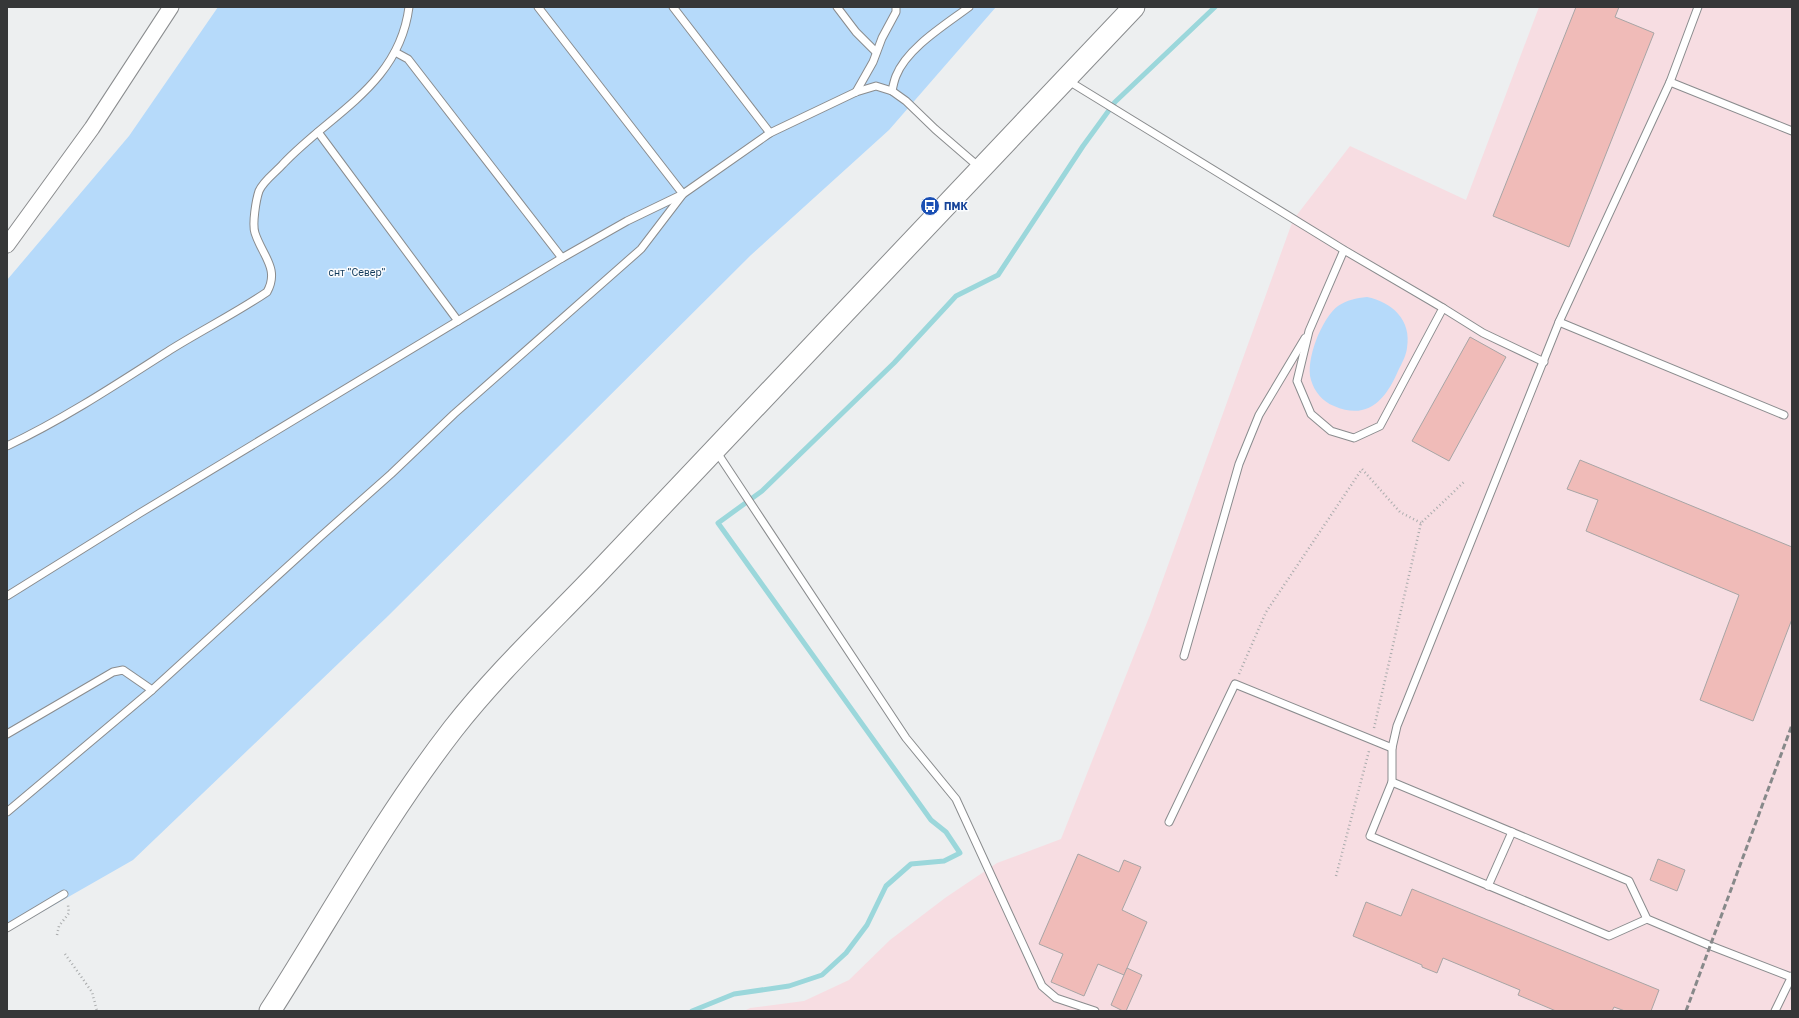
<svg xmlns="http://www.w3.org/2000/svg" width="1799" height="1018" font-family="'Golos Text',sans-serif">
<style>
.industrial{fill:#f7dde2}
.green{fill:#b6dafa}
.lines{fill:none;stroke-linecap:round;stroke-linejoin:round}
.stream{stroke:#9bd7db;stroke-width:5}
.building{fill:#f0bbb8;stroke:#a8a5a5}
.lane-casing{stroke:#8a8c8e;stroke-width:9}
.street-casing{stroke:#8a8c8e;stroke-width:17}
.secondary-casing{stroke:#8a8c8e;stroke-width:23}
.path{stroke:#a9abac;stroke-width:2.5;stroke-dasharray:1 3;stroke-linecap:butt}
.lane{stroke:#fff;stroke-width:7}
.street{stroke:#fff;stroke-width:15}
.secondary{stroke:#fff;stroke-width:21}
.rail{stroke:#87898a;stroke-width:3;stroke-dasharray:6 3;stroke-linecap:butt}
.labels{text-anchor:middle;stroke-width:3;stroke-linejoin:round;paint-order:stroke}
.transit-label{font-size:10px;font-weight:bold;fill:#164399;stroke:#fafcfe;text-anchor:start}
.park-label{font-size:10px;fill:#123b5c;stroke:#fafcfe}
</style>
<rect width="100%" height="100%" fill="#edeff0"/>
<path class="industrial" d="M1539,7H1792V1011H744L750,1008L804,1001L849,980L890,940L945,898L997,863L1061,839L1150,615L1293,220L1350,146L1466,200Z"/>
<g class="green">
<path d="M218,7H996L889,130L751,255L387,617L133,860L7,932V280L129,136Z"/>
<path d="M1367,297C1392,302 1412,320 1407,348C1406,356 1402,363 1398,371C1386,399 1368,421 1334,406C1323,402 1314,391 1311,380C1305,360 1322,318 1338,306C1347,300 1356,298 1367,297Z"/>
</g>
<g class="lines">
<path class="stream" d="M692,1011L734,994L789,986L822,975L846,953L867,925L886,886L911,864L944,861L960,853L946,832L931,820L718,523L762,491L894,363L956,296L998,275L1083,146L1115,102L1215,7"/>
</g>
<g class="building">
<path d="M1576,7H1619L1615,17L1654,33L1569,247L1493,216Z"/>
<path d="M1470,337L1506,357L1449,461L1412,441Z"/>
<path d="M1580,460L1792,547V619L1753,721L1700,700L1739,595L1586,531L1598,500L1567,489Z"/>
<path d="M1078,854L1119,872L1124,860L1141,867L1122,910L1147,922L1124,975L1098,964L1084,996L1051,982L1063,954L1039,944Z"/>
<path d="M1658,859L1685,870L1677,891L1650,880Z"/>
<path d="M1412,889L1659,990L1651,1011H1625L1614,1007L1612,1011H1556L1518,995L1520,990L1443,958L1437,973L1422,967V965L1353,936L1366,902L1401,916Z"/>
<path d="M1127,968L1142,975L1126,1011H1123L1111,1005Z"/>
</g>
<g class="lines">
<defs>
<g id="lane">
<path d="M673,7L770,133"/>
<path d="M837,7L856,32L876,52"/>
<path d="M395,52L408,59L562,258"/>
<path d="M1067,80L1344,250L1443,308L1380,426L1354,438L1331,431L1311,414L1297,381L1309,331L1344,250"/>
<path d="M1670,82L1792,131"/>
<path d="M892,91C893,86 894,81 896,76C907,48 945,25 969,7"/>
<path d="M856,92L873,62L882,38L896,12V7"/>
<path d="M318,132L458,321"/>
<path d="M1443,308L1483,333L1544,362"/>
<path d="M1559,322L1784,415"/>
<path d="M7,446C64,419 117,384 170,350C202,330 236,313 267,292C280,269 262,255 255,233C252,224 256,200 259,191C263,181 276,172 283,164C331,113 399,85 409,7"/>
<path d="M716,451L906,738L956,799L1042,986L1056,998L1095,1011"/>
<path d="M7,596L140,513L562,258L627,221L683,194L770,133L856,92L876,86L892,91L906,101L935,129L979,167"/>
<path d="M1184,656L1239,464L1259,415L1305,338"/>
<path d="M7,734L113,672L123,670L152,690"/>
<path d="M1392,782L1629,881L1647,919L1711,946L1791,977"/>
<path d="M7,812L152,690L320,537L391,474L454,414L641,249L683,194L538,7"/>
<path d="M1169,822L1235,684L1392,748"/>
<path d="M1488,886L1512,832"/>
<path d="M1647,919L1609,936L1370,836L1392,782V748L1397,726L1559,322L1670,82L1698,7"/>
<path d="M7,928L64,894"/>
<path d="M1775,1011L1792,976"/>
</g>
<path id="street" d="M7,245L92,128L171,7"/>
<path id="secondary" d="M270,1011C330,917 384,818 453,729C496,674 547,626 595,576L1134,7"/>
</defs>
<use href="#lane" class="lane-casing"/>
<use href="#street" class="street-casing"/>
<use href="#secondary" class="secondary-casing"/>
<g class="path">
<path d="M1239,674L1266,612L1362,469L1400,512L1421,523"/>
<path d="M1374,728L1421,523L1464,482"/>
<path d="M1336,876L1369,751"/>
<path d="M57,935L59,926L69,913L68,905"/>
<path d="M65,954L92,992L97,1011"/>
</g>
<use href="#lane" class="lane"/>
<use href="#street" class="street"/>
<use href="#secondary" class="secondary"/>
<path class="rail" d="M1686,1011L1792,725"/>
</g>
<defs>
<symbol id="bus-disc" viewBox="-11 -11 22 22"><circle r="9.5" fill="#1a4fb4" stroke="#fafcfe"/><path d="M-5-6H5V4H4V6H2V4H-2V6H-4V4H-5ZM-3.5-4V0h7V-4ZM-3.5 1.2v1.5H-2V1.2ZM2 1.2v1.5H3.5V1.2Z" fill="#fff"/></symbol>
</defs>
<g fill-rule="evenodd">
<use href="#bus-disc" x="919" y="195" width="22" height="22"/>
</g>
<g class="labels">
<g class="transit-label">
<text x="944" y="210">ПМК</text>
</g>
<g class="park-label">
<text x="357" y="276">снт "Север"</text>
</g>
</g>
<rect width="1799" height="1018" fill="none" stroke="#363738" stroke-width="16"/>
</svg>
